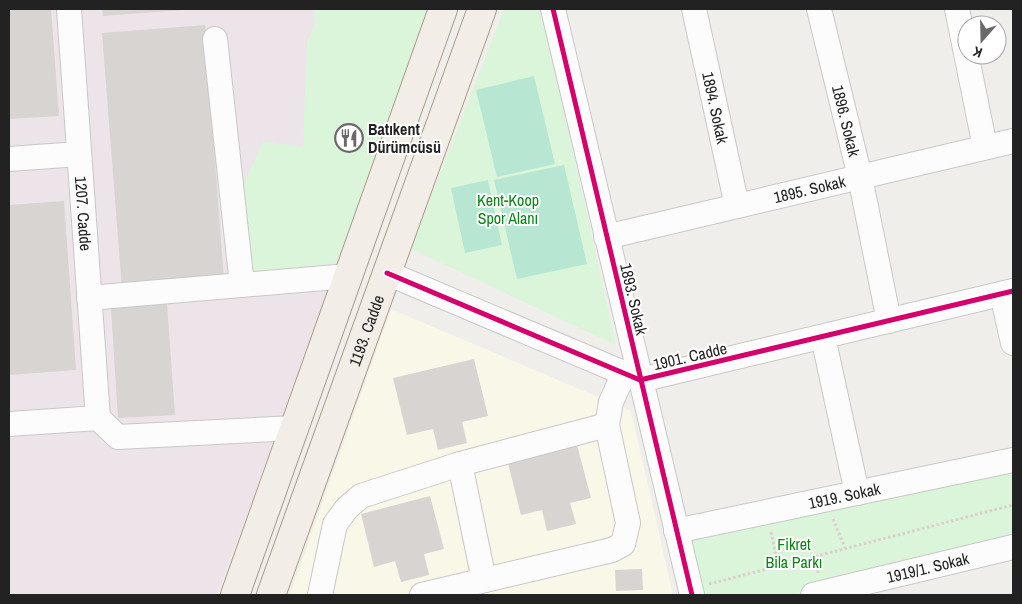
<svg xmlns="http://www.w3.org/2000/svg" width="1022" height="604" font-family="'Archivo Narrow',sans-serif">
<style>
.industrial{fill:#ede4e9}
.education{fill:#f8f7e8}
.park{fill:#daf5da}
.pitch{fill:#b7e6d2}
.building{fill:#d7d4d2}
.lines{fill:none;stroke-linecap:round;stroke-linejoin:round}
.minor-casing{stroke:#c9c8c7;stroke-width:26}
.major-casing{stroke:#a79c86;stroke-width:30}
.path{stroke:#dccecd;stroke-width:3;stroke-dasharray:2.5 2.5;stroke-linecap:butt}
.minor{stroke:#fdfcfc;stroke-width:24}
.major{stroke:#f3ede7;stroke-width:28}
.cycleway-casing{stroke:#fff;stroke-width:8}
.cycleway{stroke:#d6006c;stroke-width:5}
.labels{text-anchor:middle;stroke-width:4;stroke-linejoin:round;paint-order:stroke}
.street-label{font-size:16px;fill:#222;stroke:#fff}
.poi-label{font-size:16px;font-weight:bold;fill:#222;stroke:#fff;text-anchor:start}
.park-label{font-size:16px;fill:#0c8416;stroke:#fff}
</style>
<rect width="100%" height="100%" fill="#f0eeeb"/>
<path class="industrial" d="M9,9H436L217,595H9Z"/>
<path class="education" d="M391,309L631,411L673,595H290Z"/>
<g class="park">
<path d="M314,9H436L341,263L250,272L244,184L263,141L303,147L307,42L315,24Z"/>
<path d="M504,9H541L616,345L411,249Z"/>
<path d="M1013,467V541L790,595H698L688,539Z"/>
</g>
<g class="pitch">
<path d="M534,76L555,164L497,177L476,90Z"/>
<path d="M564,165L587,264L517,279L494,180Z"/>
<path d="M488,180L502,245L465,253L451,188Z"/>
</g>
<g class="building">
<path d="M9,9H51L59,116L9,119Z"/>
<path d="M102,9H183V10L103,16Z"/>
<path d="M205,25L224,281L122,289L102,33Z"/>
<path d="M64,201L76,370L9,375V205Z"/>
<path d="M167,304L175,415L118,418L111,308Z"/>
<path d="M474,359L488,416L462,422L467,443L438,450L433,429L407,435L393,378Z"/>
<path d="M577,445L591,498L570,503L576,524L547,531L542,510L521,515L508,463Z"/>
<path d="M430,496L444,549L424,554L429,575L401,582L395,561L374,567L361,514Z"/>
<path d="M642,569L643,590L616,591L615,570Z"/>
</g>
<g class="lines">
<defs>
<g id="minor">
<path id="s1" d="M69,9L98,418"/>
<path d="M553,9L692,595"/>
<path id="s2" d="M694,9L737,206"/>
<path id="s3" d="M819,9L860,177L889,321"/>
<path d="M957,9L985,147"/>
<path d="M215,39L242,285"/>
<path d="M9,159L79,154"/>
<path id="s4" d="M606,237L1013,141"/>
<path d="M387,273L640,380L1013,291"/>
<path d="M1002,294L1013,343"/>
<path d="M89,298L348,276"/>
<path d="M823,337L857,493"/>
<path d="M9,424L98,418L118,437L295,428"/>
<path d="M460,464L484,580"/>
<path id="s5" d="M676,531L1013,460"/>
<path d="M320,595L335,524L347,508L361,496L460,464L607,425"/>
<path d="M422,595L612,550L623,544L628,523L607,425L611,402L624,373"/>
<path id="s6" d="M813,595L1013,547"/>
</g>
<g id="major">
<path d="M235,595L443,9"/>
<path id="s7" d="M271,595L482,9"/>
</g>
</defs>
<use href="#minor" class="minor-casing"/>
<use href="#major" class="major-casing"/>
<g class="path">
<path d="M833,519L845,548"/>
<path d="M771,532L778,566"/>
<path d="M816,556L818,573"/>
<path d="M709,584L1013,505"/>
</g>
<use href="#minor" class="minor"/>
<use href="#major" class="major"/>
<defs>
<g id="cycleway">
<path d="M553,9L692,595"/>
<path d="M387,273L640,380L1013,291"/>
</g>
</defs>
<use href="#cycleway" class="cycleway-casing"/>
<use href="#cycleway" class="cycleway"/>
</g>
<defs>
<symbol id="restaurant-ring" viewBox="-11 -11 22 22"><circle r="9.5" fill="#fff" stroke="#6a6968" stroke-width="1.5"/><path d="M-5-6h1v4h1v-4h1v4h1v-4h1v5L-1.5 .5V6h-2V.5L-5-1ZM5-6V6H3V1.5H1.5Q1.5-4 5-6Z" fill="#6a6968"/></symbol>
</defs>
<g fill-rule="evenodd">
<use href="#restaurant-ring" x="333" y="122" width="32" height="32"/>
</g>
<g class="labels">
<g class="street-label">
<text dy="6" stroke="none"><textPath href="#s2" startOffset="101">1894. Sokak</textPath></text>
<text dy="6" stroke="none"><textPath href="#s3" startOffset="115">1896. Sokak</textPath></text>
<text dy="6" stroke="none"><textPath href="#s4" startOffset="209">1895. Sokak</textPath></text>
<text dy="6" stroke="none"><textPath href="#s1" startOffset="205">1207. Cadde</textPath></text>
<text transform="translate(634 299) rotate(77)" y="6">1893. Sokak</text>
<text dy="6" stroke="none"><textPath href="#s7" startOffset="281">1193. Cadde</textPath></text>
<text transform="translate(690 356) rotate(-13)" y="6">1901. Cadde</text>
<text dy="6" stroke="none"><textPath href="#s5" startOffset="172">1919. Sokak</textPath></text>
<text dy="6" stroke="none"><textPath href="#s6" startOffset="118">1919/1. Sokak</textPath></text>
</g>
<g class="poi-label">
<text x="368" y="135">Batıkent<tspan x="368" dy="18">Dürümcüsü</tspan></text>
</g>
<g class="park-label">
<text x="508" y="206">Kent-Koop<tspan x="508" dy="18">Spor Alanı</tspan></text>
<text x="794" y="550">Fikret<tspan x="794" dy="18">Bila Parkı</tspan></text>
</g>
</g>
<rect width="1022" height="604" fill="none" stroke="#222222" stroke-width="20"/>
<g transform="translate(982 40) rotate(200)"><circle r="24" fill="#ffffff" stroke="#a7a7a7"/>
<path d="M0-4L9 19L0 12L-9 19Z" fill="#6a6968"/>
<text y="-8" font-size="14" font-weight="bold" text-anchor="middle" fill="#222222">K</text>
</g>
</svg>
